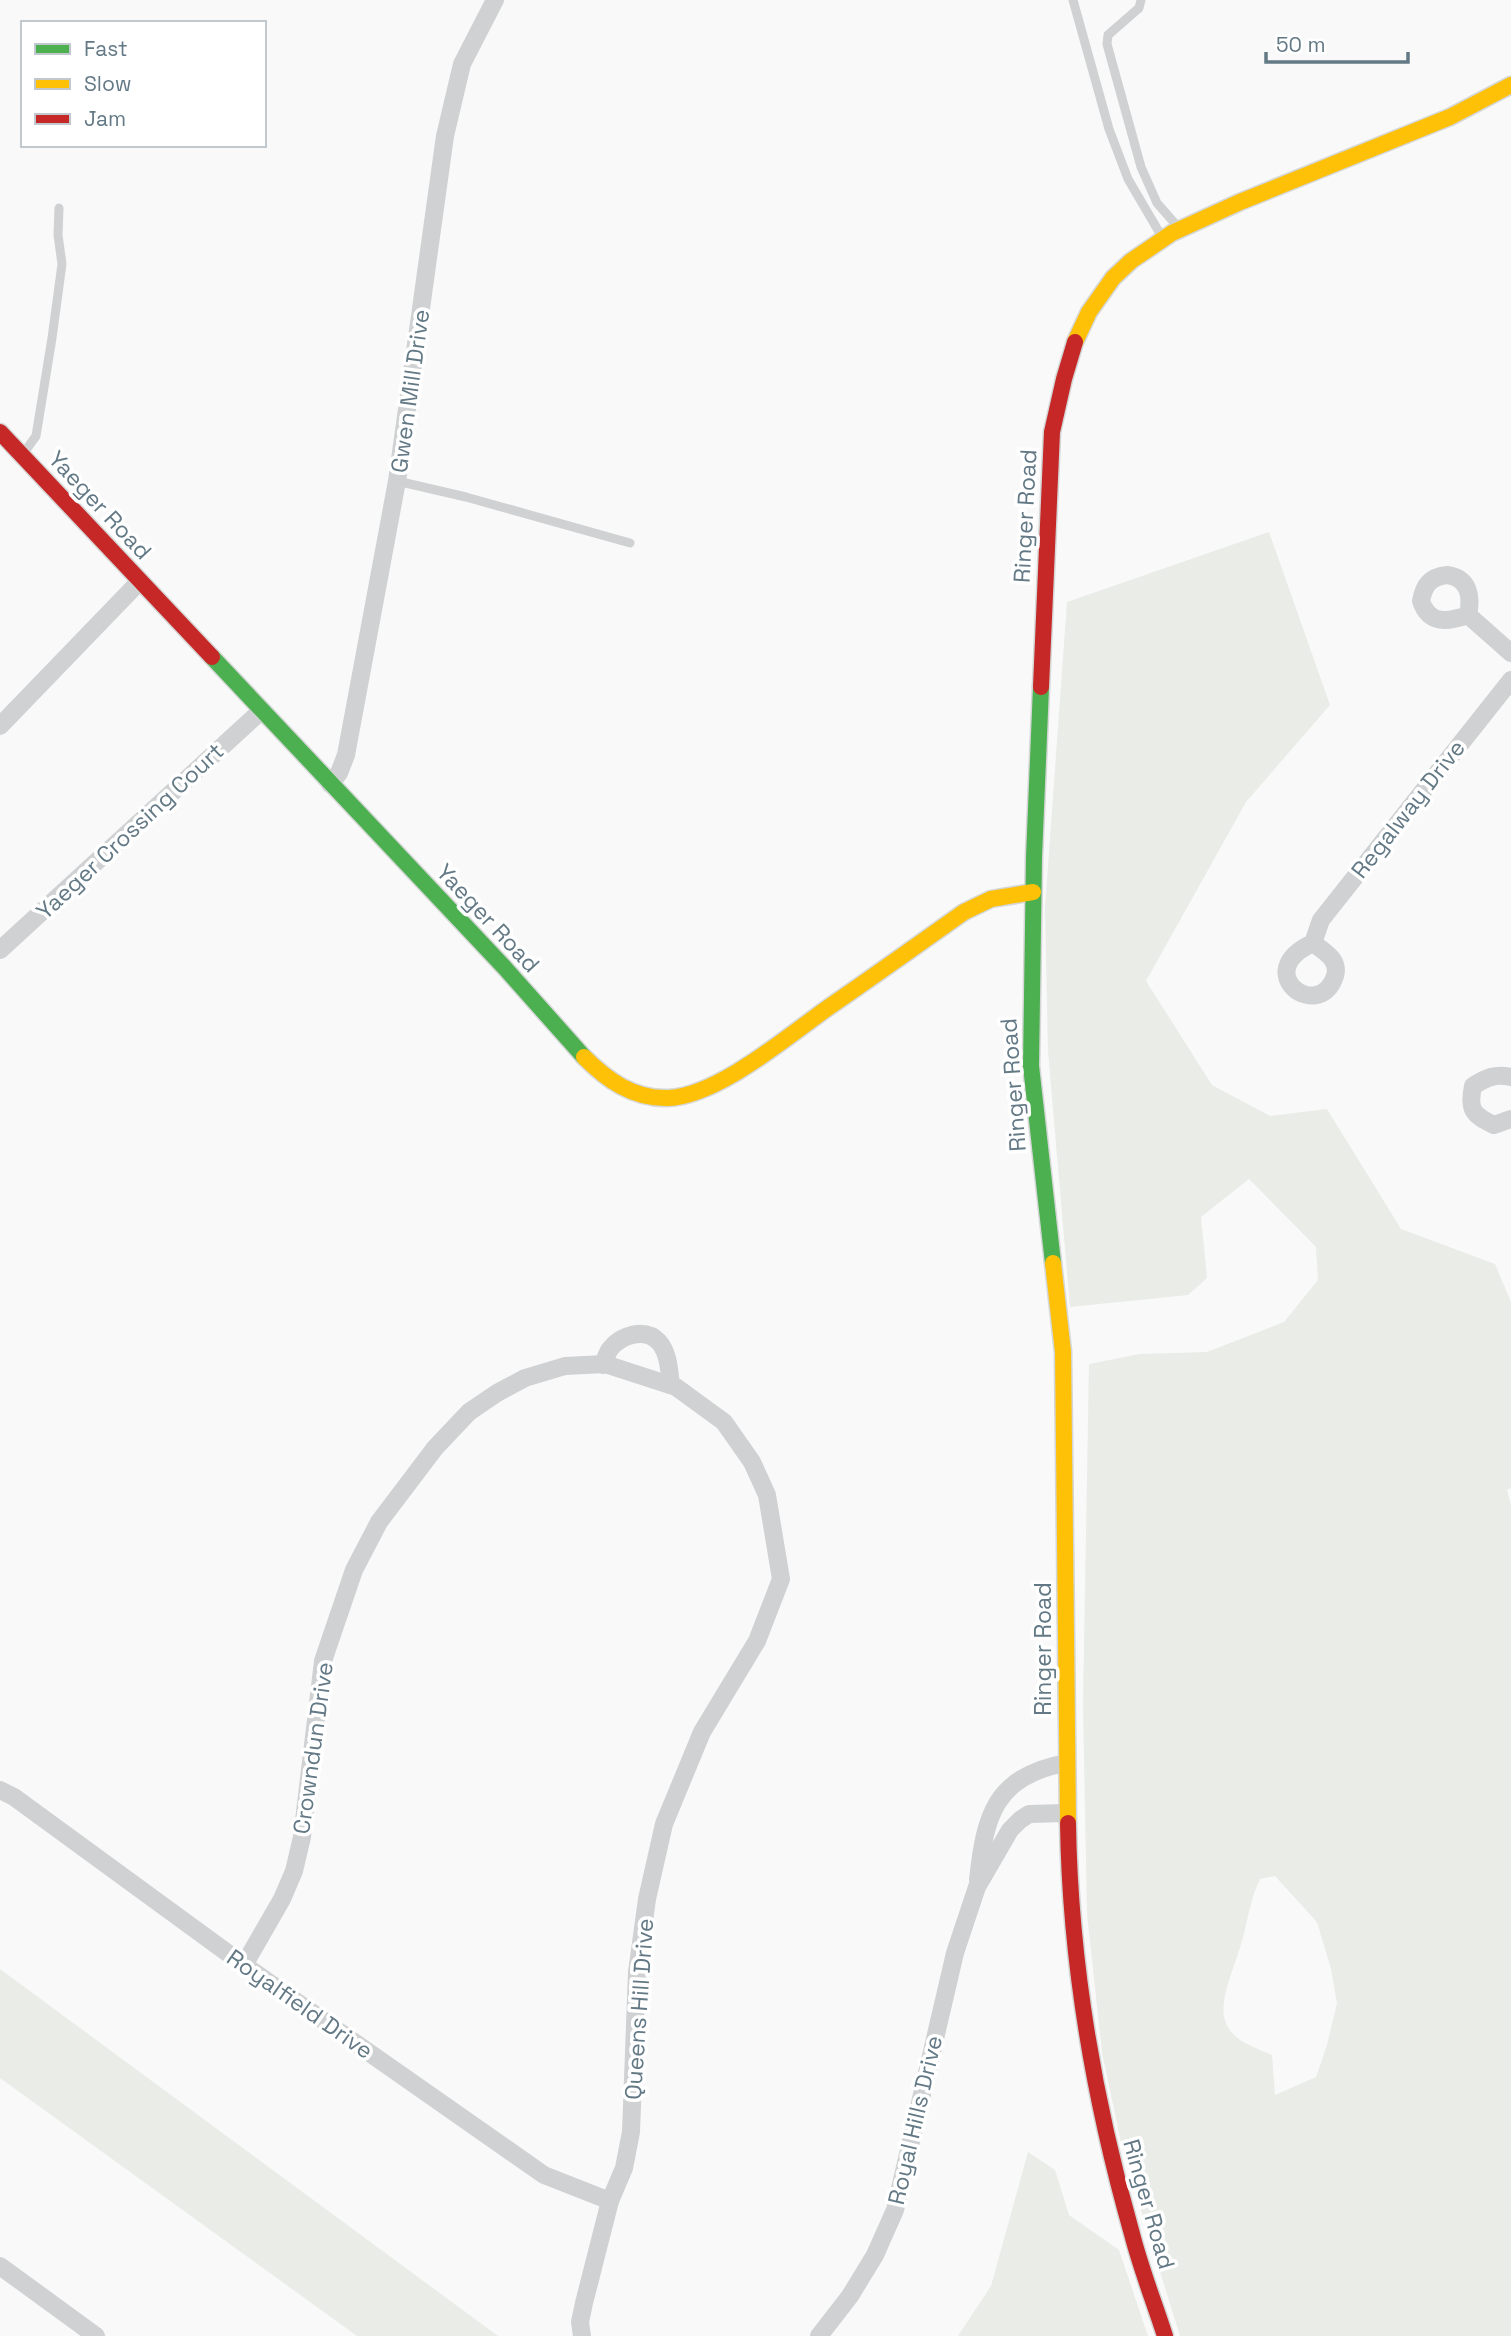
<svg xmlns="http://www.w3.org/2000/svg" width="1511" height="2336" font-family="'Space Grotesk',sans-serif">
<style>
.green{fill:#e9ece7;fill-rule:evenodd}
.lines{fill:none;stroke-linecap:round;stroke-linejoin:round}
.fast-casing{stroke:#d5d7d7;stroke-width:19}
.slow-casing{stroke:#d5d7d7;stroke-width:19}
.jam-casing{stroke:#d5d7d7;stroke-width:19}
.lane{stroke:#cfd1d2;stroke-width:9}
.street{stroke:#cfd1d2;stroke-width:18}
.fast{stroke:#4caf50;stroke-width:16}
.slow{stroke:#ffc107;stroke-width:16}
.jam{stroke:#c62828;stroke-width:16}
.labels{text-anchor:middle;stroke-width:7;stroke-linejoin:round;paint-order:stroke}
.street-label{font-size:23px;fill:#637985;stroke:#fff}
</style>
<rect width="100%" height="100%" fill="#f9f9f9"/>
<g class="green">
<path d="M1269,532L1330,705L1246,802L1146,981L1212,1085L1270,1116L1327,1109L1401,1229L1495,1264L1511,1302V1488L1507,1490L1511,1505V2336H1180L1123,2152L1102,2052L1087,1914L1083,1704L1089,1364L1140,1354L1207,1352L1284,1322L1318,1280L1316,1247L1249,1179L1201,1217L1207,1278L1188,1295L1070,1307L1048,1051L1045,908L1067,602ZM1275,1876L1317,1922L1331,1969L1337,2003L1327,2045L1316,2077L1275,2095L1272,2055C1254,2047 1231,2041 1225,2020C1218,2000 1237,1961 1242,1941C1248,1920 1250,1900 1260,1879Z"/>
<path d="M0,1969L498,2336H357L0,2078Z"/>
<path d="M1028,2152L1055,2170L1069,2215L1119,2250L1148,2336H958L991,2286Z"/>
</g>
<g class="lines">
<defs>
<g id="fast">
<path d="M212,657L504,967L584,1057"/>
<path d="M1041,687L1034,857L1031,1066L1053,1263"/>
</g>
<g id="slow">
<path d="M1075,342L1089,312L1113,278L1131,261L1172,233L1240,202L1450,117L1511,85"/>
<path d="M584,1057C607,1080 633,1099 668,1098C718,1096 788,1036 829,1007C874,976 919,944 964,912L991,899L1033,892"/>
<path d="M1053,1263L1063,1352L1068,1823"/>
</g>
<g id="jam">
<path d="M0,432L212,657"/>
<path d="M1041,687L1052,432L1064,379L1075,342"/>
<path d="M1068,1823C1070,1963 1094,2100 1132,2234C1141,2269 1154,2302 1165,2336"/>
</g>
</defs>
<use href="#fast" class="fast-casing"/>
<use href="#slow" class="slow-casing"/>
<use href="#jam" class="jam-casing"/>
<g class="lane">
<path d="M1073,0L1109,129L1128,179L1162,237"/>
<path d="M1141,0L1139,8L1108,35L1107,44L1141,167L1157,203L1178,227"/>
<path d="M23,454L36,436L52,338L62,264L58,235L59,208"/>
<path d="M397,481L466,497L630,543"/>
</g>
<g class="street">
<path d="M1447,575C1469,578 1472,596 1468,615C1448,622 1429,625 1421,601C1424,585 1430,577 1447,575Z"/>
<path d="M1468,615L1511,653"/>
<path d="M0,726L140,581"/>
<path d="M330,784L339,773L346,755L397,481L445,136L462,64L495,0"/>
<path d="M1313,943C1324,951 1340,960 1335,976C1319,1024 1249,972 1313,943L1321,920L1511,680"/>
<path d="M0,950L261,711"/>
<path d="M1511,1077C1495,1073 1486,1078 1473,1086C1468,1110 1473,1115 1494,1125L1511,1119"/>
<path d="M603,1365C605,1360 607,1353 610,1349C621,1335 645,1327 659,1342C669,1354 669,1370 671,1385"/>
<path d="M0,1790L14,1797L244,1965L544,2175L610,2201"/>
<path d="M978,1880C985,1815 995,1776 1066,1763"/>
<path d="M244,1965L282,1899L294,1871L302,1837L323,1661L354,1570L379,1522L435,1448L469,1412L497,1393L525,1378L565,1366L605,1364L676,1387L724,1422L752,1462L767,1495L781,1579L757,1641L702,1732L664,1824L647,1899L637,1972L631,2132L624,2168L610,2201L584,2303L580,2322L582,2336"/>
<path d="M0,2266L96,2336"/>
<path d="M819,2336L850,2296L875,2255L895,2210L955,1953L977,1887L1010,1830L1020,1820L1029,1814L1067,1813"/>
</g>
<use href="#fast" class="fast"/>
<use href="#slow" class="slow"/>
<use href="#jam" class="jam"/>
</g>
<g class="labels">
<g class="street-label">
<text transform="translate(410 391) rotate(-82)" y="8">Gwen Mill Drive</text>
<text transform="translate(100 505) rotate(47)" y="8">Yaeger Road</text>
<text transform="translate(1025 516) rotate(-87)" y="8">Ringer Road</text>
<text transform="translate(1408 809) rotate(-52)" y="8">Regalway Drive</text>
<text transform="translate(130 831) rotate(-43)" y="8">Yaeger Crossing Court</text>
<text transform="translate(488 918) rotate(47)" y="8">Yaeger Road</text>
<text transform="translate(1013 1085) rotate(-94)" y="8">Ringer Road</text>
<text transform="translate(1043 1649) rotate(-90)" y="8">Ringer Road</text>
<text transform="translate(313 1748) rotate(-82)" y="8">Crowndun Drive</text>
<text transform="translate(300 2004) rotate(35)" y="8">Royalfield Drive</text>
<text transform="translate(639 2009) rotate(-86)" y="8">Queens Hill Drive</text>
<text transform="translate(915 2120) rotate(-77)" y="8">Royal Hills Drive</text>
<text transform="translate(1149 2204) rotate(74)" y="8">Ringer Road</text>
</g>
</g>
<rect x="21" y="21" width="245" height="126" fill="#ffffff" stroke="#c1c9ce" stroke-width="2"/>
<rect x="35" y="44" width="35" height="10" fill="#4caf50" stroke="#c1c9ce" stroke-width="2"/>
<text x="84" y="56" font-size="21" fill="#637985">Fast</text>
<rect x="35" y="79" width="35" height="10" fill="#ffc107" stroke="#c1c9ce" stroke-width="2"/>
<text x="84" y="91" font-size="21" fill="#637985">Slow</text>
<rect x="35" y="114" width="35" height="10" fill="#c62828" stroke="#c1c9ce" stroke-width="2"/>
<text x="84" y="126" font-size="21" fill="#637985">Jam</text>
<path d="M1266 52v10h142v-10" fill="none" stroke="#637985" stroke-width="3.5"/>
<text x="1276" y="52" font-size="21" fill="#637985" stroke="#ffffff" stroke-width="5" paint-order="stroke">50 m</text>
</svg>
